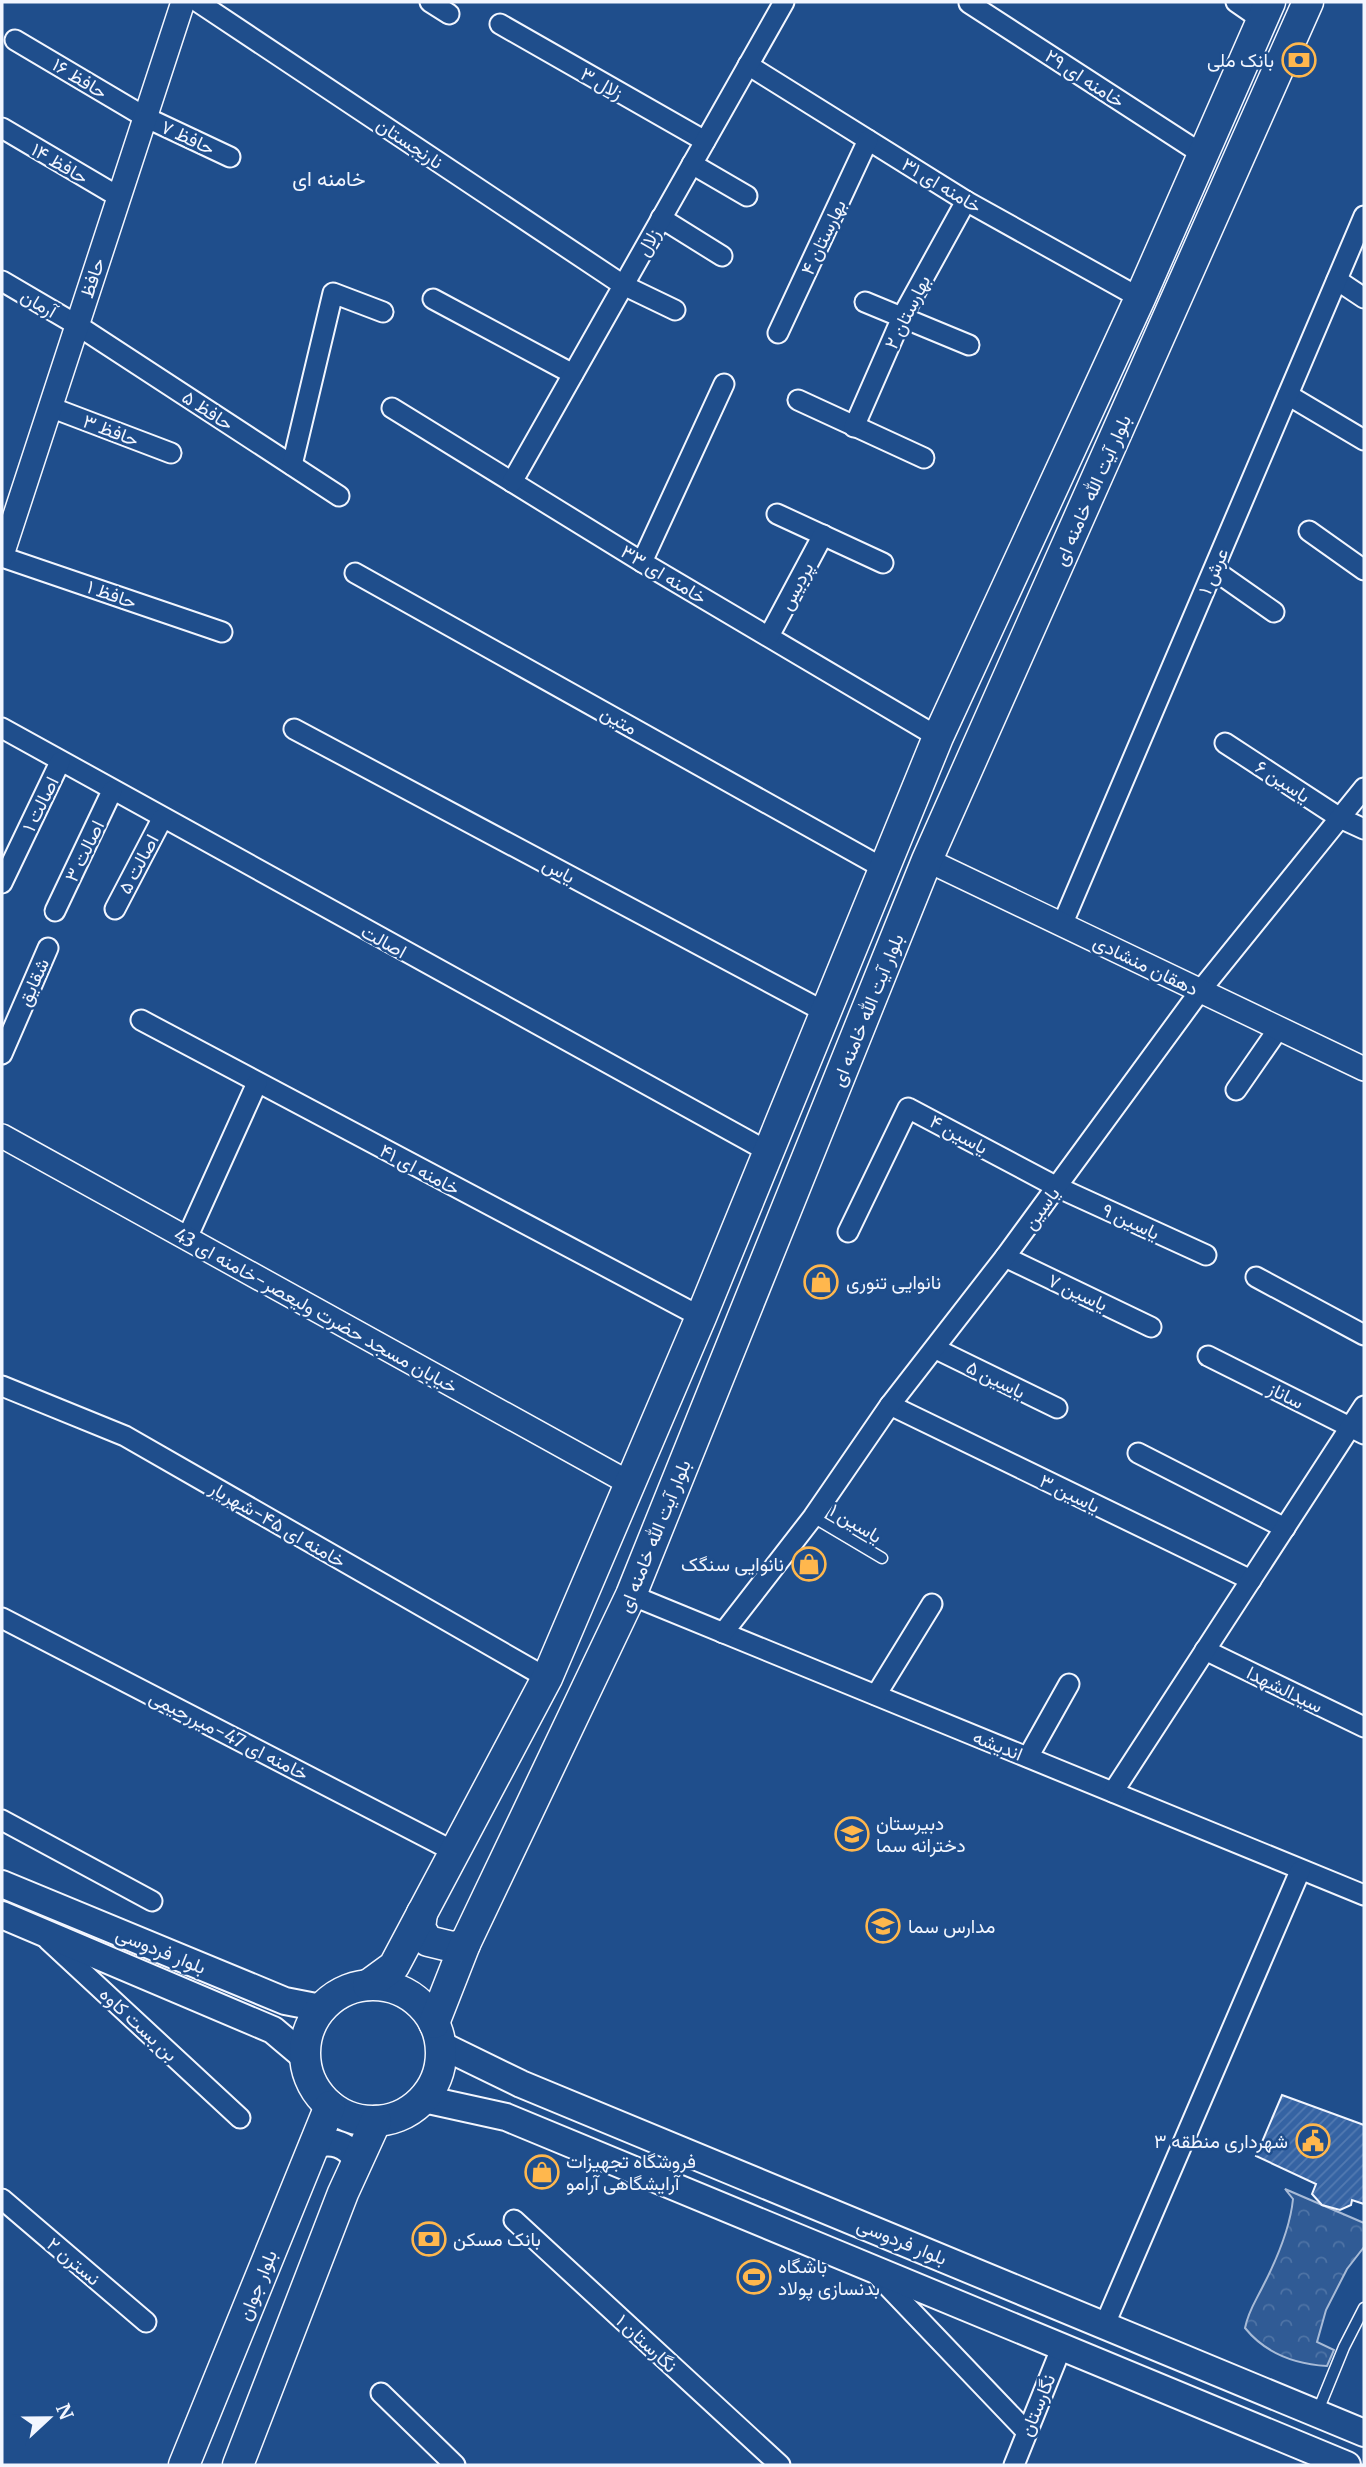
<svg xmlns="http://www.w3.org/2000/svg" width="1366" height="2467" font-family="Merriweather,Vazirmatn,serif">
<style>
.park{fill:url(#park-crowns);stroke:#a8bbd7;stroke-width:2}
.building{fill:url(#building-hatch);stroke:#f2f6ff;stroke-width:2}
.lines{fill:none;stroke-linecap:round;stroke-linejoin:round}
.service-casing{stroke:#f2f6ff;stroke-width:13}
.minor-casing{stroke:#f2f6ff;stroke-width:23}
.tertiary-casing{stroke:#f2f6ff;stroke-width:26}
.secondary-casing{stroke:#f2f6ff;stroke-width:30}
.primary-casing{stroke:#f2f6ff;stroke-width:33}
.service{stroke:#1f4e8c;stroke-width:10}
.minor{stroke:#1f4e8c;stroke-width:19}
.tertiary{stroke:#1f4e8c;stroke-width:23}
.secondary{stroke:#1f4e8c;stroke-width:26}
.primary{stroke:#1f4e8c;stroke-width:30}
.labels{text-anchor:middle;stroke-width:5;stroke-linejoin:round;paint-order:stroke}
.poi-label{font-size:19px;fill:#f2f6ff;stroke:#1f4e8c;text-anchor:start}
.street-label{font-size:19px;fill:#f2f6ff;stroke:#1f4e8c}
.neighbourhood-label{font-size:21px;fill:#f2f6ff;stroke:#1f4e8c}
</style>
<defs>
<pattern id="park-crowns" width="20" height="18" patternUnits="userSpaceOnUse" patternTransform="scale(1.75)"><rect width="20" height="18" fill="#305b95"/><path d="M2 6a3 3 0 1 1 6 0M12 15a3 3 0 1 1 6 0" fill="none" stroke="#4e73a5"/></pattern>
<pattern id="building-hatch" width="6" height="6" patternUnits="userSpaceOnUse" patternTransform="scale(1.75)"><rect width="6" height="6" fill="#3563a3"/><path d="M-1 1l2-2M0 6l6-6M5 7l2-2" fill="none" stroke="#537ab1"/></pattern>
</defs>
<rect width="100%" height="100%" fill="#1f4e8c"/>
<path class="park" d="M1285,2189L1364,2223V2247L1347,2269L1326,2310L1317,2342L1334,2350L1327,2366C1294,2364 1266,2354 1245,2328C1248,2312 1255,2302 1262,2288C1276,2261 1290,2230 1293,2199Z"/>
<path class="building" d="M1282,2095L1364,2125V2204L1352,2200L1351,2205L1340,2210L1322,2205L1312,2194L1316,2184L1256,2156Z"/>
<g class="lines">
<defs>
<g id="service">
<path d="M813,1517L882,1558"/>
<path d="M1317,2413L1344,2347L1364,2308"/>
</g>
<g id="minor">
<path d="M198,2L623,285L675,310"/>
<path d="M430,2L449,14"/>
<path d="M1236,2L1262,20"/>
<path d="M969,3L1202,154"/>
<path d="M500,24L705,141"/>
<path d="M15,40L145,117L230,157"/>
<path d="M748,65L966,201L1140,298"/>
<path d="M2,128L119,197"/>
<path d="M692,164L747,196"/>
<path d="M661,218L722,256"/>
<path d="M1337,280L1364,298"/>
<path d="M2,281L77,325L339,496"/>
<path d="M433,299L573,374"/>
<path d="M865,302L969,345"/>
<path d="M778,333L868,140"/>
<path d="M1288,395L1364,440"/>
<path d="M798,400L924,458"/>
<path d="M50,407L171,453"/>
<path d="M392,408L642,562L938,737"/>
<path d="M854,427L903,315L966,201"/>
<path d="M292,465L333,293L383,312"/>
<path d="M512,482L784,2"/>
<path d="M777,514L883,563"/>
<path d="M1309,531L1364,570"/>
<path d="M2,557L222,632"/>
<path d="M642,562L724,384"/>
<path d="M1214,570L1274,612"/>
<path d="M355,573L883,868"/>
<path d="M769,636L823,535"/>
<path d="M2,728L767,1151"/>
<path d="M294,729L823,1011"/>
<path d="M1225,743L1340,818L1364,829"/>
<path d="M2,883L60,762"/>
<path d="M115,909L162,819"/>
<path d="M55,911L112,791"/>
<path d="M1062,925L1364,216"/>
<path d="M141,1020L701,1317"/>
<path d="M2,1054L48,948"/>
<path d="M1236,1090L1279,1028"/>
<path d="M848,1232L908,1108L1057,1187L1206,1255"/>
<path d="M187,1238L257,1083"/>
<path d="M1005,1257L1151,1327"/>
<path d="M1256,1277L1364,1335"/>
<path d="M936,1349L1057,1408"/>
<path d="M1208,1356L1364,1434"/>
<path d="M2,1386L125,1436L547,1678"/>
<path d="M890,1405L1251,1580"/>
<path d="M1138,1453L1285,1528"/>
<path d="M631,1595L1364,1895"/>
<path d="M2,1618L455,1852"/>
<path d="M723,1633L813,1517L890,1405L1005,1257L1200,991L1364,788"/>
<path d="M1205,1650L1364,1727"/>
<path d="M876,1695L932,1604"/>
<path d="M1028,1757L1069,1684"/>
<path d="M1113,1792L1364,1406"/>
<path d="M2,1820L152,1901"/>
<path d="M48,1940L240,2118"/>
<path d="M2,2199L146,2322"/>
<path d="M514,2220L780,2465"/>
<path d="M874,2272L1026,2431"/>
<path d="M1105,2324L1300,1871"/>
<path d="M381,2393L455,2465"/>
<path d="M1014,2465L1062,2346"/>
</g>
<g id="tertiary">
<path d="M2,555L183,2"/>
<path d="M927,860L1364,1069"/>
<path d="M2,1136L631,1484"/>
</g>
<g id="secondary">
<path d="M2,1884L285,2001L321,2008"/>
<path d="M2,1915L273,2030L305,2057"/>
<path d="M441,2045L521,2084L1364,2433"/>
<path d="M424,2099L506,2117L1347,2465"/>
<path d="M313,2145C333,2139 346,2144 358,2160"/>
</g>
<g id="primary">
<path d="M422,1913L420,1928L428,1941L453,1947L465,1944"/>
<circle cx="373" cy="2053" r="68"/>
<path d="M368,1985L394,1966L547,1678L701,1317L938,737L1140,298L1270,2"/>
<path d="M434,2023L465,1944L631,1595L927,860L1308,2"/>
<path d="M184,2465L330,2106"/>
<path d="M238,2465L343,2193L376,2121"/>
</g>
</defs>
<use href="#service" class="service-casing"/>
<use href="#minor" class="minor-casing"/>
<use href="#tertiary" class="tertiary-casing"/>
<use href="#secondary" class="secondary-casing"/>
<use href="#primary" class="primary-casing"/>
<use href="#service" class="service"/>
<use href="#minor" class="minor"/>
<use href="#tertiary" class="tertiary"/>
<use href="#secondary" class="secondary"/>
<use href="#primary" class="primary"/>
</g>
<defs>
<symbol id="bank-ring" viewBox="-11 -11 22 22"><circle r="9.5" fill="#1f4e8c" stroke="#ffb74d" stroke-width="1.5"/><path d="M-6-4H6V4H-6ZM0-2.3a2.3 2.3 0 1 0 0 4.6a2.3 2.3 0 1 0 0-4.6Z" fill="#ffb74d"/></symbol>
<symbol id="shop-ring" viewBox="-11 -11 22 22"><circle r="9.5" fill="#1f4e8c" stroke="#ffb74d" stroke-width="1.5"/><path d="M-5-2.5h2.3a2.7 3.5 0 0 1 5.4 0H5L5.5 6h-11ZM-1.5-2.5h3a1.5 2.3 0 0 0-3 0Z" fill="#ffb74d"/></symbol>
<symbol id="school-ring" viewBox="-11 -11 22 22"><circle r="9.5" fill="#1f4e8c" stroke="#ffb74d" stroke-width="1.5"/><path d="M0-5L7-2L0 1L-7-2ZM-4 1L0 2.5L4 1V4Q0 6-4 4Z" fill="#ffb74d"/></symbol>
<symbol id="civic-ring" viewBox="-11 -11 22 22"><circle r="9.5" fill="#1f4e8c" stroke="#ffb74d" stroke-width="1.5"/><path d="M-.6-6.5H3V-4.5H.6V-3L4-1V1h2V6H-6V1h2V-1L-.6-3ZM-1.2 2.5V6h2.4V2.5Z" fill="#ffb74d"/></symbol>
<symbol id="stadium-ring" viewBox="-11 -11 22 22"><circle r="9.5" fill="#1f4e8c" stroke="#ffb74d" stroke-width="1.5"/><path d="M0-5a6.5 5 0 1 0 0 10a6.5 5 0 1 0 0-10ZM-3.5-1.8h7v3.6h-7Z" fill="#ffb74d"/></symbol>
</defs>
<g fill-rule="evenodd">
<use href="#bank-ring" x="1280" y="41" width="38" height="38"/>
<use href="#shop-ring" x="802" y="1263" width="38" height="38"/>
<use href="#shop-ring" x="790" y="1545" width="38" height="38"/>
<use href="#school-ring" x="833" y="1815" width="38" height="38"/>
<use href="#school-ring" x="864" y="1907" width="38" height="38"/>
<use href="#civic-ring" x="1294" y="2122" width="38" height="38"/>
<use href="#shop-ring" x="523" y="2153" width="38" height="38"/>
<use href="#bank-ring" x="410" y="2220" width="38" height="38"/>
<use href="#stadium-ring" x="735" y="2258" width="38" height="38"/>
</g>
<g class="labels">
<g class="poi-label">
<text x="1274" y="67" text-anchor="end">بانک ملی</text>
<text x="846" y="1289">نانوایی تنوری</text>
<text x="784" y="1571" text-anchor="end">نانوایی سنگک</text>
<text x="876" y="1830">دبیرستان<tspan x="876" dy="22">دخترانه سما</tspan></text>
<text x="908" y="1933">مدارس سما</text>
<text x="1288" y="2148" text-anchor="end">شهرداری منطقه ۳</text>
<text x="566" y="2168">فروشگاه تجهیزات<tspan x="566" dy="22">آرایشگاهی آرامو</tspan></text>
<text x="453" y="2246">بانک مسکن</text>
<text x="778" y="2273">باشگاه<tspan x="778" dy="22">بدنسازی پولاد</tspan></text>
</g>
<g class="street-label">
<text transform="translate(80 78) rotate(31)" y="7">حافظ ۱۶</text>
<text transform="translate(1085 78) rotate(33)" y="7">خامنه ای ۲۹</text>
<text transform="translate(602 83) rotate(30)" y="7">۳ زلال</text>
<text transform="translate(188 137) rotate(25)" y="7">حافظ ۷</text>
<text transform="translate(410 143) rotate(34)" y="7">نارنجستان</text>
<text transform="translate(60 163) rotate(30)" y="7">حافظ ۱۴</text>
<text transform="translate(942 185) rotate(31)" y="7">خامنه ای ۳۱</text>
<text transform="translate(823 237) rotate(-65)" y="7">بهارستان ۴</text>
<text transform="translate(648 242) rotate(-60)" y="7">زلال</text>
<text transform="translate(92 278) rotate(-72)" y="7">حافظ</text>
<text transform="translate(39 303) rotate(30)" y="7">آرمان</text>
<text transform="translate(907 312) rotate(-64)" y="7">بهارستان ۲</text>
<text transform="translate(208 410) rotate(33)" y="7">حافظ ۵</text>
<text transform="translate(111 430) rotate(21)" y="7">حافظ ۳</text>
<text transform="translate(1092 490) rotate(-66)" y="7">بلوار آیت الله خامنه ای</text>
<text transform="translate(1213 571) rotate(-67)" y="7">عرش ۱</text>
<text transform="translate(664 574) rotate(31)" y="7">خامنه ای ۳۳</text>
<text transform="translate(796 586) rotate(-62)" y="7">پردیس</text>
<text transform="translate(112 594) rotate(19)" y="7">حافظ ۱</text>
<text transform="translate(619 720) rotate(29)" y="7">متین</text>
<text transform="translate(1283 781) rotate(33)" y="7">یاسین ۶</text>
<text transform="translate(40 804) rotate(-64)" y="7">اصالت ۱</text>
<text transform="translate(84 851) rotate(-64)" y="7">اصالت ۳</text>
<text transform="translate(138 864) rotate(-62)" y="7">اصالت ۵</text>
<text transform="translate(559 870) rotate(28)" y="7">یاس</text>
<text transform="translate(384 941) rotate(29)" y="7">اصالت</text>
<text transform="translate(1146 965) rotate(26)" y="7">دهقان منشادی</text>
<text transform="translate(33 982) rotate(-66)" y="7">شقایق</text>
<text transform="translate(867 1010) rotate(-68)" y="7">بلوار آیت الله خامنه ای</text>
<text transform="translate(959 1134) rotate(28)" y="7">یاسین ۴</text>
<text transform="translate(420 1169) rotate(28)" y="7">خامنه ای ۴۱</text>
<text transform="translate(1041 1208) rotate(-54)" y="7">یاسین</text>
<text transform="translate(1131 1221) rotate(25)" y="7">یاسین ۹</text>
<text transform="translate(1078 1292) rotate(25)" y="7">یاسین ۷</text>
<text transform="translate(316 1310) rotate(29)" y="7">خیابان مسجد حضرت ولیعصر-خامنه ای 43</text>
<text transform="translate(996 1379) rotate(26)" y="7">یاسین ۵</text>
<text transform="translate(1286 1395) rotate(27)" y="7">ساناز</text>
<text transform="translate(1070 1493) rotate(26)" y="7">یاسین ۳</text>
<text transform="translate(856 1523) rotate(31)" y="7">یاسین ۱</text>
<text transform="translate(278 1524) rotate(30)" y="7">خامنه ای ۴۵-شهریار</text>
<text transform="translate(654 1536) rotate(-68)" y="7">بلوار آیت الله خامنه ای</text>
<text transform="translate(1285 1689) rotate(26)" y="7">سیدالشهدا</text>
<text transform="translate(229 1735) rotate(27)" y="7">خامنه ای 47-میررحیمی</text>
<text transform="translate(998 1745) rotate(22)" y="7">اندیشه</text>
<text transform="translate(161 1950) rotate(22)" y="7">بلوار فردوسی</text>
<text transform="translate(139 2024) rotate(43)" y="7">بن بست کاوه</text>
<text transform="translate(902 2241) rotate(22)" y="7">بلوار فردوسی</text>
<text transform="translate(74 2261) rotate(40)" y="7">نسترن ۲</text>
<text transform="translate(257 2285) rotate(-68)" y="7">بلوار جوان</text>
<text transform="translate(647 2343) rotate(43)" y="7">نگارستان ۱</text>
<text transform="translate(1037 2405) rotate(-68)" y="7">نگارستان</text>
</g>
<g class="neighbourhood-label">
<text x="329" y="186">خامنه ای</text>
</g>
</g>
<rect width="1366" height="2467" fill="none" stroke="#f2f6ff" stroke-width="7"/>
<g transform="translate(49 2418) rotate(68)" stroke="#1f4e8c" stroke-width="5" paint-order="stroke">
<path d="M0-5L12 26L0 18L-12 26Z" fill="#f2f6ff"/>
<text y="-10" font-size="19" font-weight="bold" text-anchor="middle" fill="#f2f6ff">N</text>
</g>
</svg>
